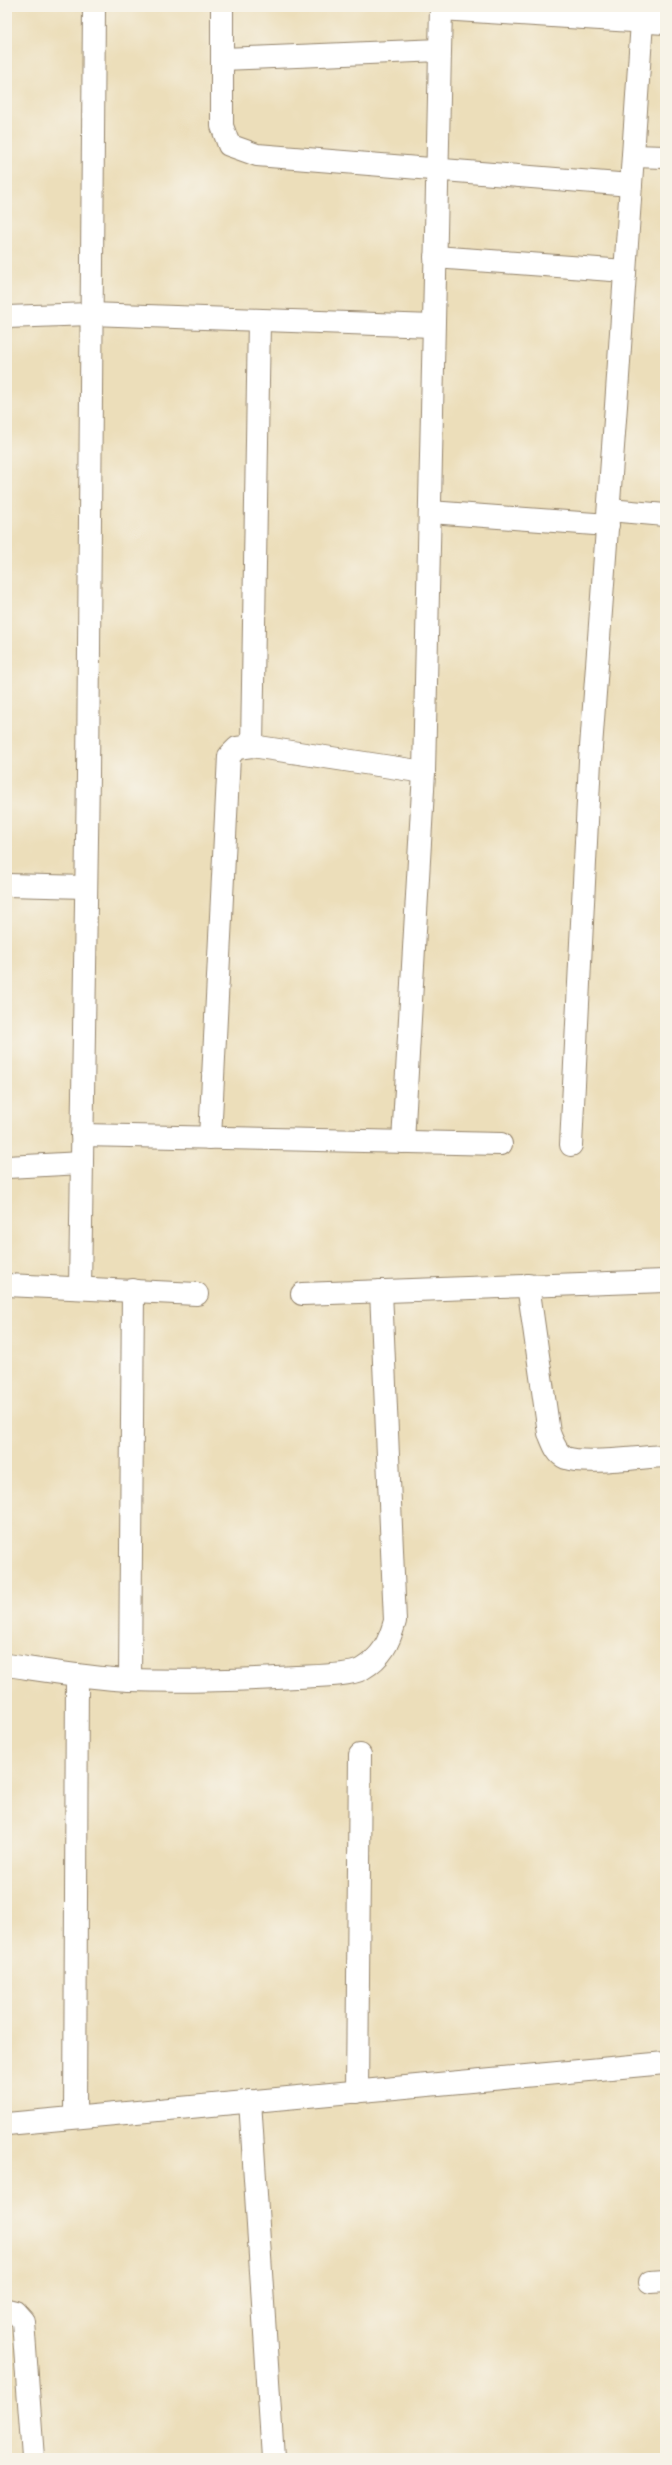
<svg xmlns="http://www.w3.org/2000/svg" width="672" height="2465" font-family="Sriracha,sans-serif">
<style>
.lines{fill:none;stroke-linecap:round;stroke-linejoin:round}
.service-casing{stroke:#94846c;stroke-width:24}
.minor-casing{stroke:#94846c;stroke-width:24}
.service{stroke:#fff;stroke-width:22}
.minor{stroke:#fff;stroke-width:22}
</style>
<rect width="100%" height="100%" fill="#f7f3e8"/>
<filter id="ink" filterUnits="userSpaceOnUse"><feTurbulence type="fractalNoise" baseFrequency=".025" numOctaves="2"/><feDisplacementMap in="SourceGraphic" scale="8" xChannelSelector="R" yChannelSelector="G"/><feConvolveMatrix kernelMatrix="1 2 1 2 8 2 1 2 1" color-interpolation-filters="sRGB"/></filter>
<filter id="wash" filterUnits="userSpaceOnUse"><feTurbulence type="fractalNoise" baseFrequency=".012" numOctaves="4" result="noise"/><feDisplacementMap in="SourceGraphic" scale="16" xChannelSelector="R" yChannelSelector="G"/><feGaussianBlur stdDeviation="0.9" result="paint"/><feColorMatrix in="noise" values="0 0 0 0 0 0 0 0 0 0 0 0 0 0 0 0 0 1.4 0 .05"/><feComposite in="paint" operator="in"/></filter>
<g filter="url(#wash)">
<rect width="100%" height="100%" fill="#ecdeba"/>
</g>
<g filter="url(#ink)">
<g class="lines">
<defs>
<path id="service" d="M357,2092L360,1755"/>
<g id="minor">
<path d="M222,7V126L229,145L257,155L631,185"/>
<path d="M441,9L665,23"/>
<path d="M222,59L440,50"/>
<path d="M633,156L665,157"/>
<path d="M435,257L625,271"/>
<path d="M7,317L90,314L433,326"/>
<path d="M609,510L665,515"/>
<path d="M430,512L608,525"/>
<path d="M252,746L259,320"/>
<path d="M7,885L86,887"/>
<path d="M82,1135L501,1144"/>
<path d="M210,1138L229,756L237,748L252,746L424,772"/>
<path d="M403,1142L424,772L441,7"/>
<path d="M571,1145L590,761L616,406L643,7"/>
<path d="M7,1167L82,1163"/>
<path d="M7,1285L197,1294"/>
<path d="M528,1285L549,1433C553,1442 556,1454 566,1458C585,1465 642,1457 665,1456"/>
<path d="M80,1288L88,775L94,7"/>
<path d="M302,1294L665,1281"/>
<path d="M7,1665C48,1671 89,1678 130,1680C186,1682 241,1680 296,1677C312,1676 350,1676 362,1669C382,1657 389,1643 395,1621L381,1291"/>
<path d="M130,1680L133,1290"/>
<path d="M250,2101L273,2458"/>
<path d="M75,2117L77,1675"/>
<path d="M7,2124L665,2063"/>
<path d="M650,2282L665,2281"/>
<path d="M7,2310L15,2312L23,2321L33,2458"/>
</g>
</defs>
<use href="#service" class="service-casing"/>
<use href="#minor" class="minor-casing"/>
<use href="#service" class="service"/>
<use href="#minor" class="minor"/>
</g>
</g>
<rect width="672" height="2465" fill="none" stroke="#f7f3e8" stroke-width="24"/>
</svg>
